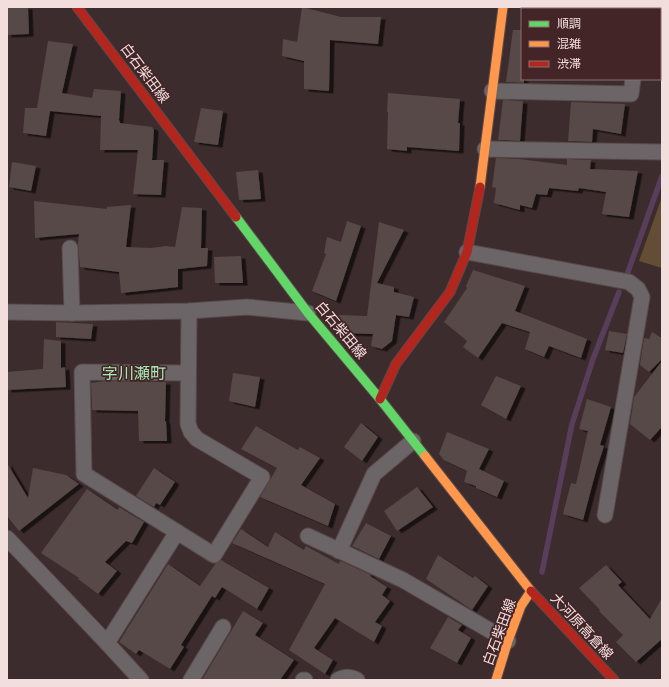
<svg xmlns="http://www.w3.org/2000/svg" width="669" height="687" font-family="'Roboto Condensed','Noto Sans JP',sans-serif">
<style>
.green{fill:#634d35}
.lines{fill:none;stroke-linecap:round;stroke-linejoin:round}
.stream{stroke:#583e5a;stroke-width:5.5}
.building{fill:#574846;filter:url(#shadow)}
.street-casing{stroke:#584a4b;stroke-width:17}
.fast-casing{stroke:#584a4b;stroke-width:11}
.slow-casing{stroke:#584a4b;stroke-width:11}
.jam-casing{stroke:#584a4b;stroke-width:11}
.street{stroke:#6c6567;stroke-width:15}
.fast{stroke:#63d668;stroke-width:9}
.slow{stroke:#ff974d;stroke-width:9}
.jam{stroke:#b3261e;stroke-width:9}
.labels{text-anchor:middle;stroke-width:3.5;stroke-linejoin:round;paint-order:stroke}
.street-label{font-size:14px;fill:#f3dede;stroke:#442527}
.quarter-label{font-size:16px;fill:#a4e8b3;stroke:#442527}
</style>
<defs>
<filter id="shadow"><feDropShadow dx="4.5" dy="2.5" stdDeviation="0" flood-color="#0009"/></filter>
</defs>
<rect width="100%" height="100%" fill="#3d2c2d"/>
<path class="green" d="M662,197V268L639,261Z"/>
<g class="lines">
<g class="stream">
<path d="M628,272L662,176"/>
<path d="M542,572L572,424L593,359L619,292"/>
</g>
</g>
<g class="building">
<path d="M7,7H28L29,34L7,35Z"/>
<path d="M302,7L341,17H381L378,44L330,40L329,91L304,89V61L282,56L283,39L297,42Z"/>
<path d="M513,30H522V79H524V83L506,82Z"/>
<path d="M48,41L73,44L62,93L92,98L94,89L121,91L119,120L120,123L152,127L154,130L152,160H164L161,195L133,194L138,150H100L101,116L50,111L46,136L23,133L25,108H37Z"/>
<path d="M388,93L460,99L458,123H460L459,151L407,147V151L387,149L388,112H387Z"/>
<path d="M503,100L523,101L520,141L498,140Z"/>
<path d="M571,102L625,104L621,134L593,129L592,142L568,141Z"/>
<path d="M201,108L223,111L218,145L194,142Z"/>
<path d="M496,158L519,159L567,165V159L591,160L590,169L638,171L629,217L602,214L606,192L579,188L578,191L549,188L547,195L536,194L532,208L520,205V210L494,203L496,188L492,187Z"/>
<path d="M12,162L36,166L31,191L9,187Z"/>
<path d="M258,170L261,199L239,200L236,172Z"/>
<path d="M34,201L107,209V207L131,205L126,247L151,248L166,246L175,247L182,207L202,208L201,248H208L207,266L178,269V287L121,293L119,272L80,267L78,244L79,234L35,238Z"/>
<path d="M347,221L361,226L336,301L312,291L326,254L324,253L327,237L341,242Z"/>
<path d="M379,222L404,230L377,283L394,287V292L414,297L409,317L396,315L392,341L382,349L371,346L373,334L341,333L339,315L367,316Z"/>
<path d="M241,256L243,283H215L214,257Z"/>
<path d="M473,270L525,286L515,311L587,339L581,358L549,346L544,357L525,349L530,332L502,323L478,358L463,347L467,341L444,322L467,288L466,286Z"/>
<path d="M56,322L93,324L91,339L56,337Z"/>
<path d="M609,331L627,334L623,353L605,350Z"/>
<path d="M652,332L662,338V359L649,372L640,365L644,338L649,339Z"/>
<path d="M44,339L61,341V368L65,367L66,387L7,390V372L43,369Z"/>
<path d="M662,361V427L650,440L630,424L634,397Z"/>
<path d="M233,373L260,377L255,407L229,401Z"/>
<path d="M496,376L521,386L506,419L481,405Z"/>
<path d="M105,381L166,382L165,421H166L167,441H139L138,411L92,410L91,383Z"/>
<path d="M587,399L611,407L600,445L604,446L596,471L583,520L563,514L571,483L576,484L588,431L579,429Z"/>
<path d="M361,423L378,437L362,461L344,447Z"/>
<path d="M256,426L298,450L300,447L320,458L301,485L335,504L328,526L260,497L277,468L241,449Z"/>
<path d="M447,432L489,449L479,469L504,481L497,497L476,488V486L464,482L467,471L444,460L439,454Z"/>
<path d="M7,463L28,498L33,468L66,475L79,484L19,531L7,516Z"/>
<path d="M154,468L175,482L160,505L156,503L154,507L136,496Z"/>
<path d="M417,487L433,507L397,531L384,511Z"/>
<path d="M87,489L118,510L119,507L144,522L132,543L126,541L105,562L117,571L98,594L78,579L79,578L41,553Z"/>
<path d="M366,523L391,536L379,559L352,546Z"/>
<path d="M241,529L268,547L275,532L304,550L306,546L339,564L340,561L343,562L371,575L370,576L387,587L382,595L390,601L375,622L382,626L374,642L335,618L314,648L333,660L325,674L289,650L325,584L232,543Z"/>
<path d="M438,555L473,578L475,576L488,586L472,610L426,579Z"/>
<path d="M221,560L269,588L257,609L222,587L215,598L212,596L181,645L184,647L170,669L139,650L136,654L119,642L168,564L200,586L216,563Z"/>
<path d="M606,565L622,582L618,585L650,619L662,598V639L636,662L616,642L623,635L599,611L600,610L579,588Z"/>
<path d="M243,611L263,623L255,635L294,660L280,680H202Z"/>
<path d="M448,617L462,625L458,630L471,638L457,663L430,648Z"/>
</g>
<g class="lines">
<defs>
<g id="street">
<path d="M492,91L631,94L633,79"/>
<path d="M485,149L662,152"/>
<path d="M70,248L72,313"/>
<path d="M467,252L629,282L638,289L642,297L605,515"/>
<path d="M7,312L72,313L189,311L247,307L308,313"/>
<path d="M188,373L82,372L84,474L214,555L262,477L197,439L191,432L188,424L189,311"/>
<path d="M308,536L403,580L508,641"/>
<path d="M7,538L107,643L141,680"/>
<path d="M339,551L374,474L413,441"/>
<path d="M107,643L177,532"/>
<path d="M191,680L223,627"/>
<path d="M303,680H305"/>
<path d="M338,680C345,676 350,676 357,680"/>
</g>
<path id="fast" d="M236,217L308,313L380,399L425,456"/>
<g id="slow">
<path d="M480,187L503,7"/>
<path d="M425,456L531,591L521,606L508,641L496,680"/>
</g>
<g id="jam">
<path d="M77,7L236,217"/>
<path d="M380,399L396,364L450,292L467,252L480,187"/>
<path d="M531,591L614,680"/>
</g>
</defs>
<use href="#street" class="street-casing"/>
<use href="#fast" class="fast-casing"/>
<use href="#slow" class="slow-casing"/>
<use href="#jam" class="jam-casing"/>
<use href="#street" class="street"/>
<use href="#fast" class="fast"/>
<use href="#slow" class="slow"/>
<use href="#jam" class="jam"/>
</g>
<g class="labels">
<g class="street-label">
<text transform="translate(145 73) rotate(53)" y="5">白石柴田線</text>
<text transform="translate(341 330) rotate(50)" y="5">白石柴田線</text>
<text transform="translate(582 626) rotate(47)" y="5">大河原高倉線</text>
<text transform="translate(499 632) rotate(-70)" y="5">白石柴田線</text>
</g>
<g class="quarter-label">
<text x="134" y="379">字川瀬町</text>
</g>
</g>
<rect width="669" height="687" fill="none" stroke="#f3dede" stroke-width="16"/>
<rect x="521" y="8" width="140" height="72" fill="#442527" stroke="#8a6f70"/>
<rect x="529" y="21" width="20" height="6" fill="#63d668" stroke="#8a6f70"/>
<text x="557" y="28" font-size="12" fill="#f3dede">順調</text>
<rect x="529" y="41" width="20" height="6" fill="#ff974d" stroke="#8a6f70"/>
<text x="557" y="48" font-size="12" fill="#f3dede">混雑</text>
<rect x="529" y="61" width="20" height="6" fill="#b3261e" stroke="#8a6f70"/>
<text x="557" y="68" font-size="12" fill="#f3dede">渋滞</text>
</svg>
